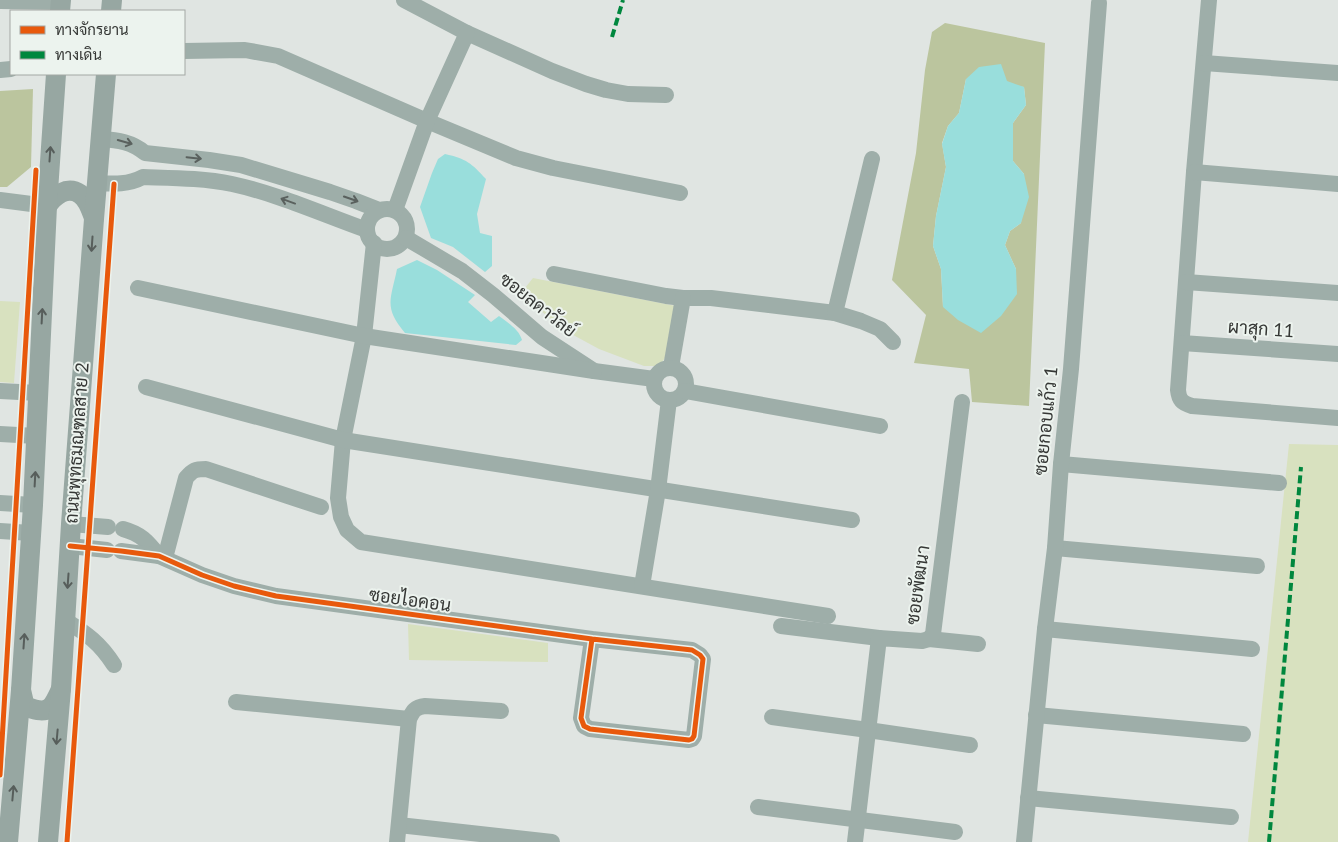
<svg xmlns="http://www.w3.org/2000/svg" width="1338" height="842" font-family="Lato,Sarabun,sans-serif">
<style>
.green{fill:#d8e1bf}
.forest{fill:#bbc59e;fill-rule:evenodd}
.water{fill:#99dedc}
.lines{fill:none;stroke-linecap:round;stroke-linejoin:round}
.minor{stroke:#9eaea9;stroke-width:16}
.major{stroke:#97a7a2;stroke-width:20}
.quiet{stroke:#00873e;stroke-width:4;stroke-dasharray:8 4;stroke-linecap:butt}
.cycleway-casing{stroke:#ecf3ee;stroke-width:8}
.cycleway{stroke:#e8590c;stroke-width:5}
.oneway{stroke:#5a615e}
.oneway2{stroke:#575e5b}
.labels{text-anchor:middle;stroke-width:4;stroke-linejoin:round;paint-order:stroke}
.street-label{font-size:18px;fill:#353735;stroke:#ecf3ee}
</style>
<rect width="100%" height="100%" fill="#e0e5e2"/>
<g class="green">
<path d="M533,278L676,306L665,358L659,366H644L599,349L564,330L548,317L521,293Z"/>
<path d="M0,301L20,302L14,383L0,382Z"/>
<path d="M1289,444L1338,445V842H1248Z"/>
<path d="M408,624L548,643V662L409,660Z"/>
</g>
<g class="forest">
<path d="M945,23L1045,43L1029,406L972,402L969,369L914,363L926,315L892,280L916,153L925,70L932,32ZM966,79L1024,87L1026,105L1013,123V161L1024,174L1021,223L1010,231L1005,245L1016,269L943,307L941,269L933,246L936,216L946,167L942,143L948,126L959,113Z"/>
<path d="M33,89L31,167L7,187H0V91Z"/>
</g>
<g class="water">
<path d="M1001,64L1007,81L1024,87L1026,105L1013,123V161L1024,174L1029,197L1021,223L1010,231L1005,245L1016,269L1017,294L1001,316L981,333L958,320L943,307L941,269L933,246L936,216L946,167L942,144L948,126L959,113L966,79L979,67Z"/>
<path d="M445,154C467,159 471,163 486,179L477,214L480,233L492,236V266L485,272L453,247L431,238L420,207L432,173L438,159Z"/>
<path d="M417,260L437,270L475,295L468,302L491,322L499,316C508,323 519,329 522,340L516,345L405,333C383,307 391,299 397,269Z"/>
</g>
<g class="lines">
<g class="minor">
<path d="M404,0L467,33L552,71L586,84L606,90L628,94L666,95"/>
<path d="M1209,0L1194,172L1178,390C1179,400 1182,403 1192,406L1338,418"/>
<path d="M0,1L61,2"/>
<path d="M184,51L245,50L278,56L427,121L516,158L553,168L680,193"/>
<path d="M1204,63L1338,73"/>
<path d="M0,70L11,69"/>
<path d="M101,139C118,140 132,142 145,153L209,160L241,165L330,192L356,201L379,210"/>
<path d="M1194,172L1338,184"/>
<path d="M97,183C114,184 128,185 143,177C173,178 203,178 232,184C278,194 322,214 367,230"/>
<path d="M0,200L47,206"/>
<circle cx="387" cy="229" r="20"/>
<path d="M395,210L427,121L467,33"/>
<path d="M406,238L462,271L493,295L542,337L594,371L654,379"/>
<path d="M374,243L364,336L343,440L338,498L341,517L347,530L361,542L828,616"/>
<path d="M554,274L666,296L683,298H711L835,313L861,321L880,329L893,342"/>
<path d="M1186,282L1338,293"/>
<path d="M138,288L364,336L594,371"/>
<path d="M835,313L872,159"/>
<path d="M1182,343L1338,354"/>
<path d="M671,367L683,298"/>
<circle cx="670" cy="384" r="16"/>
<path d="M146,387L343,440L852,520"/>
<path d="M0,391L38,393"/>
<path d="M685,391L880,426"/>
<path d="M0,434L36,436"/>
<path d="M1061,464L1279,483"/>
<path d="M0,503L33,505"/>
<path d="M71,524L108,527"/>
<path d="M123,529C141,534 147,541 159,556"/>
<path d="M0,531L31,533"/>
<path d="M70,546L107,550"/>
<path d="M1055,548L1257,566"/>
<path d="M121,551L159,556L202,575L234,586L276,596L592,639L692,650L700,655L703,659L694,736L692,739L689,740L590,729L584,726L581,718L592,639"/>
<path d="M165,558L186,478C193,470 195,469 206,469L321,507"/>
<path d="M642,586L658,490L669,400"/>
<path d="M65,620C87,634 100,643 114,665"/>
<path d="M781,626L879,638"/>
<path d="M1045,629L1252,649"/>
<path d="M929,639L978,644"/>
<path d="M236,702L409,719"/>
<path d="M1036,715L1243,734"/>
<path d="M772,717L868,730L970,745"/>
<path d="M1028,798L1231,817"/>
<path d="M758,807L955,832"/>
<path d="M399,825L552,842"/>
<path d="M397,842L409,719C413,711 415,707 425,706L501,711"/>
<path d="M855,842L879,638L922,641L929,639L933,634L962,402"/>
<path d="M1024,842L1045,629L1055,548L1061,464L1071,369L1099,3"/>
</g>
<g class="major">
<path d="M60,11L61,0"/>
<path d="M111,11L112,0"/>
<path d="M47,206C54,196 67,185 80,194C88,199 91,210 94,218"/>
<path d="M21,690L24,703L27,707C49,715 52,709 61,689"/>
<path d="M8,842L21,690L33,505L47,206L56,74"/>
<path d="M48,842L61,689L71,524L94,219L106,74"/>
</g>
<g class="quiet">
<path d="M612,37L623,0"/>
<path d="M1269,842L1301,467"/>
</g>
<defs>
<g id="cycleway">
<path d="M70,546L121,551L159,556L202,575L234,586L276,596L592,639L692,650L700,655L703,659L694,736L692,739L689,740L590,729L584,726L581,718L592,639"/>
<path d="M0,775L36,170"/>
<path d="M67,842L114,184"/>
</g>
</defs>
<use href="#cycleway" class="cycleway-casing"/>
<use href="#cycleway" class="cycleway"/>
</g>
<defs><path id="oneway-shaft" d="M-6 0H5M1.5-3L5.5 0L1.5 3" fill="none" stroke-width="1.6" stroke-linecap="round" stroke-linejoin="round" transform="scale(1.25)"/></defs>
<g class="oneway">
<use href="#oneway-shaft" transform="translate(125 142) rotate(16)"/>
<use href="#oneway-shaft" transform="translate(194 158) rotate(6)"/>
<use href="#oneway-shaft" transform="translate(351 199) rotate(19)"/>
<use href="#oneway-shaft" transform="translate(288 201) rotate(-160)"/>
</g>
<g class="oneway2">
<use href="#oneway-shaft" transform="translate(50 154) rotate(-86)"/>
<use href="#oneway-shaft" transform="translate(92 244) rotate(94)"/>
<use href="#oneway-shaft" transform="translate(42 316) rotate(-87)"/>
<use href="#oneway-shaft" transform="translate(35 479) rotate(-87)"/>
<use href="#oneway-shaft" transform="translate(68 581) rotate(94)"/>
<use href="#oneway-shaft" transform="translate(24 641) rotate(-86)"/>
<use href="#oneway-shaft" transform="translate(57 737) rotate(95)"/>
<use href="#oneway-shaft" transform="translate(13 793) rotate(-85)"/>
</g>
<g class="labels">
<g class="street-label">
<text transform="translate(538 305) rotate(38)" y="6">ซอยลดาวัลย์</text>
<text transform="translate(1261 329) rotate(4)" y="6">ผาสุก 11</text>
<text transform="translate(1046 421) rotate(-84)" y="6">ซอยกอบแก้ว 1</text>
<text transform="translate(77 443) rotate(-86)" y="6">ถนนพุทธมณฑลสาย 2</text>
<text transform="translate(918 585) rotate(-82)" y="6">ซอยพัฒนา</text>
<text transform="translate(410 600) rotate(8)" y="6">ซอยไอคอน</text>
</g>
</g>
<rect x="10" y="10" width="175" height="65" fill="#ecf3ee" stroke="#a3a8a4"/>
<rect x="20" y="26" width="25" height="8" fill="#e8590c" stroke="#a3a8a4"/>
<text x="55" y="35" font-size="15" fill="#353735">ทางจักรยาน</text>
<rect x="20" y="51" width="25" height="8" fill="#00873e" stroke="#a3a8a4"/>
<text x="55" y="60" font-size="15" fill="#353735">ทางเดิน</text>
</svg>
